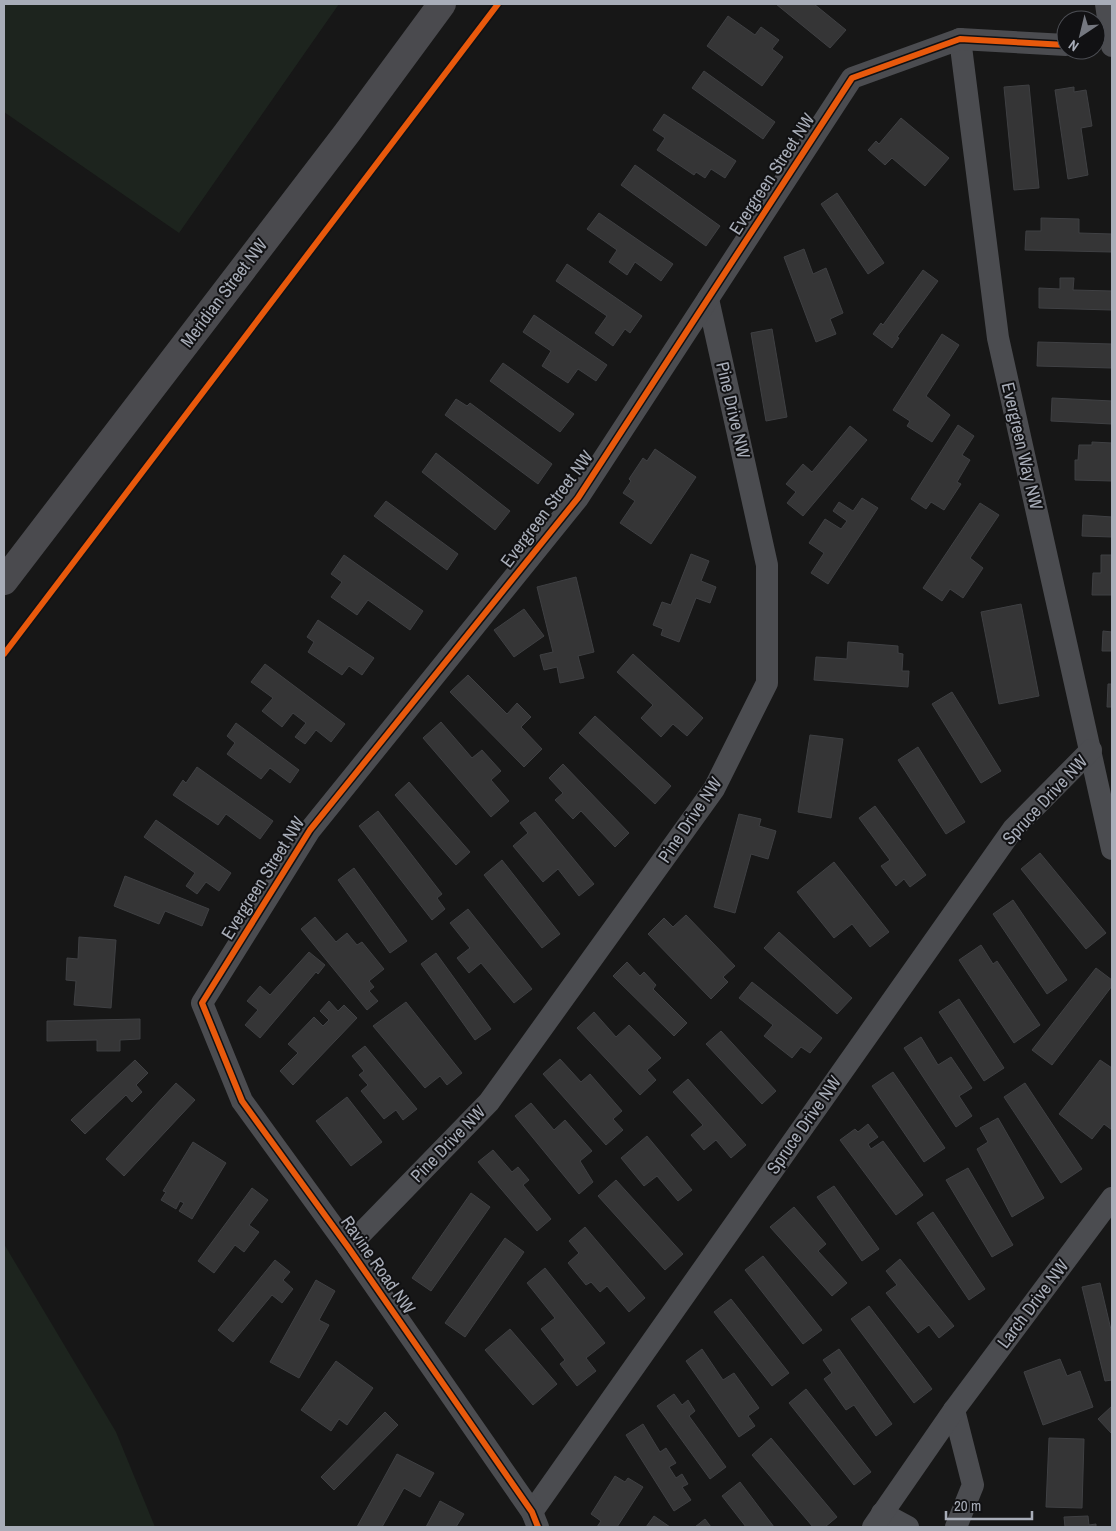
<svg xmlns="http://www.w3.org/2000/svg" width="1116" height="1531" font-family="'Archivo Narrow',sans-serif">
<style>
.green{fill:#1d241e}
.building{fill:#353536;stroke:#3f4043}
.lines{fill:none;stroke-linecap:round;stroke-linejoin:round}
.street{stroke:#4b4c50;stroke-width:22}
.secondary{stroke:#4a4a4e;stroke-width:28}
.cycleway-casing{stroke:#111113;stroke-width:9}
.cycleway{stroke:#e8590c;stroke-width:6}
.labels{text-anchor:middle;stroke-width:4;stroke-linejoin:round;paint-order:stroke}
.street-label{font-size:18px;fill:#a8adb8;stroke:#111113}
</style>
<rect width="100%" height="100%" fill="#171717"/>
<g class="green">
<path d="M4,4H339L179,233L4,112Z"/>
<path d="M4,1244L116,1432L155,1527H4Z"/>
</g>
<g class="building">
<path d="M776,4H814L846,30L830,48Z"/>
<path d="M728,16L755,35L761,27L779,40L772,49L783,57L762,86L707,46Z"/>
<path d="M704,71L775,122L763,139L692,88Z"/>
<path d="M1029,85L1039,188L1014,190L1004,87Z"/>
<path d="M1074,87V92L1086,90L1092,126L1081,128L1088,175L1068,179L1055,90Z"/>
<path d="M664,114L736,161L725,178L711,169L705,178L696,172L694,175L657,150L665,138L653,130Z"/>
<path d="M901,118L949,158L925,186L892,158L885,165L868,150L876,141L879,144Z"/>
<path d="M635,165L720,226L706,246L621,185Z"/>
<path d="M837,193L884,263L868,274L821,204Z"/>
<path d="M599,213L673,264L661,281L635,262L627,275L609,262L617,250L587,229Z"/>
<path d="M1041,218L1079,219V233L1112,234V252L1025,250L1026,231H1041Z"/>
<path d="M804,249L813,274L826,268L843,313L830,319L836,334L816,342L784,257Z"/>
<path d="M567,264L642,316L630,333L625,329L613,346L595,333L607,316L556,281Z"/>
<path d="M923,270L938,281L897,337L899,338L892,348L873,334L881,323L883,325Z"/>
<path d="M1060,278H1074L1073,290L1112,291V310L1039,308V288L1060,289Z"/>
<path d="M534,315L607,365L596,381L578,369L568,383L542,366L551,351L523,332Z"/>
<path d="M772,329L787,417L766,421L751,333Z"/>
<path d="M942,334L959,345L926,396L950,415L932,442L907,426L910,421L893,410Z"/>
<path d="M1038,342L1112,344V368L1037,366Z"/>
<path d="M503,363L574,414L560,432L490,381Z"/>
<path d="M1052,398L1112,401V424L1051,421Z"/>
<path d="M456,399L467,406L470,403L552,464L538,484L445,415Z"/>
<path d="M958,425L974,436L962,455L970,460L957,482L961,484L944,510L931,502L926,509L911,499Z"/>
<path d="M850,426L867,440L803,516L787,503L796,492L786,484L803,464L812,472Z"/>
<path d="M1092,442L1112,443V481L1075,480V460H1078L1079,445H1092Z"/>
<path d="M655,449L696,477L651,544L620,523L635,501L623,493L631,481L629,479L643,458L647,461Z"/>
<path d="M436,453L510,511L495,530L422,472Z"/>
<path d="M862,498L878,508L828,584L811,573L824,553L809,543L825,519L841,529L847,521L833,511L839,502L853,511Z"/>
<path d="M386,501L458,554L447,570L374,516Z"/>
<path d="M980,503L999,515L970,558L983,568L963,598L950,589L942,601L923,588Z"/>
<path d="M1083,515L1112,517V537L1082,536Z"/>
<path d="M691,554L709,561L701,581L716,587L710,603L696,598L679,642L661,635L663,629L653,625L662,602L671,605Z"/>
<path d="M344,555L423,611L410,630L368,600L357,615L331,597L342,582L331,574Z"/>
<path d="M1101,555H1112V595H1092L1093,573H1101Z"/>
<path d="M576,577L594,652L578,656L584,678L560,683L557,667L544,670L540,655L553,652L537,587Z"/>
<path d="M1021,604L1039,696L999,704L981,612Z"/>
<path d="M524,609L544,636L514,657L494,630Z"/>
<path d="M318,620L374,658L362,675L349,666L342,675L308,652L314,642L307,637Z"/>
<path d="M1103,631L1112,632V651H1102Z"/>
<path d="M848,642L898,646V653L903,654L902,671H909L908,687L814,680L816,657L847,659Z"/>
<path d="M633,654L703,718L687,736L673,724L661,737L641,718L653,705L617,672Z"/>
<path d="M265,664L345,724L331,742L316,730L305,744L295,737L306,723L293,713L282,727L262,711L273,698L251,682Z"/>
<path d="M468,675L507,714L517,703L531,717L521,727L542,749L524,767L450,692Z"/>
<path d="M1108,684H1112V707H1107Z"/>
<path d="M952,692L1001,771L981,783L932,704Z"/>
<path d="M595,716L671,786L655,804L579,733Z"/>
<path d="M441,722L472,758L482,750L501,771L491,780L509,801L491,817L423,738Z"/>
<path d="M236,723L299,770L290,783L270,768L261,779L227,754L235,743L227,736Z"/>
<path d="M810,735L843,739L831,818L798,812Z"/>
<path d="M918,747L965,822L946,834L898,760Z"/>
<path d="M563,764L629,833L615,847L581,811L573,819L555,800L563,793L549,778Z"/>
<path d="M197,767L273,821L260,839L226,814L218,825L173,795L183,780L186,783Z"/>
<path d="M409,782L470,852L456,865L395,795Z"/>
<path d="M875,806L926,875L910,887L904,879L896,886L881,866L890,860L859,818Z"/>
<path d="M378,811L442,894L437,898L445,909L432,920L359,826Z"/>
<path d="M535,812L594,884L579,896L558,869L543,882L513,846L528,833L520,823Z"/>
<path d="M739,814L761,819L759,826L776,831L768,859L751,854L735,913L714,907Z"/>
<path d="M156,820L231,873L219,891L206,882L197,894L186,886L195,873L144,837Z"/>
<path d="M1040,853L1106,933L1086,949L1021,869Z"/>
<path d="M502,860L560,934L542,948L484,875Z"/>
<path d="M834,862L889,932L870,947L852,924L834,938L797,892Z"/>
<path d="M354,868L407,941L390,953L338,880Z"/>
<path d="M125,876L209,909L202,926L165,911L159,924L114,906Z"/>
<path d="M1013,900L1067,980L1047,994L993,914Z"/>
<path d="M468,909L532,989L514,1003L481,963L469,973L457,958L470,948L450,923Z"/>
<path d="M686,915L735,966L723,977L728,982L711,999L648,934L664,918L673,927Z"/>
<path d="M315,917L336,942L347,933L357,945L362,942L384,969L369,981L374,987L369,991L378,1001L367,1010L301,929Z"/>
<path d="M779,932L852,998L837,1014L764,948Z"/>
<path d="M79,937L116,940L111,1008L74,1005L76,981L66,980L67,958L78,959Z"/>
<path d="M981,945L993,964L997,961L1040,1025L1014,1043L959,960Z"/>
<path d="M309,952L325,965L318,974L316,972L260,1038L245,1025L258,1010L247,1001L260,986L270,995Z"/>
<path d="M436,953L491,1029L475,1040L421,964Z"/>
<path d="M627,962L640,976L644,972L656,985L653,989L687,1023L674,1036L613,976Z"/>
<path d="M1096,968L1112,980V986L1052,1065L1032,1050Z"/>
<path d="M752,982L822,1038L810,1053L801,1047L792,1058L764,1036L773,1025L739,998Z"/>
<path d="M959,999L1004,1068L984,1081L939,1012Z"/>
<path d="M329,1001L338,1011L344,1005L357,1018L293,1085L280,1071L298,1053L288,1044L314,1017L323,1026L329,1020L320,1011Z"/>
<path d="M406,1002L462,1073L447,1085L440,1076L425,1088L373,1026Z"/>
<path d="M594,1012L616,1037L629,1025L661,1058L647,1070L656,1080L640,1095L577,1028Z"/>
<path d="M140,1019V1039L120,1040V1051H97V1040L47,1041V1021Z"/>
<path d="M721,1031L776,1091L762,1104L706,1044Z"/>
<path d="M921,1037L938,1065L951,1057L972,1088L959,1096L972,1116L956,1127L904,1048Z"/>
<path d="M365,1046L417,1109L403,1120L396,1110L384,1119L361,1091L368,1085L359,1075L364,1071L352,1056Z"/>
<path d="M560,1059L581,1082L590,1074L622,1111L613,1119L623,1130L606,1145L543,1074Z"/>
<path d="M135,1060L148,1073L136,1085L142,1092L132,1102L126,1095L85,1134L71,1120Z"/>
<path d="M1100,1060L1112,1068V1130L1104,1124L1092,1139L1059,1114Z"/>
<path d="M893,1072L945,1148L924,1162L872,1086Z"/>
<path d="M688,1079L746,1145L731,1158L716,1140L704,1150L691,1135L703,1125L673,1092Z"/>
<path d="M176,1083L195,1100L124,1176L106,1159Z"/>
<path d="M1025,1083L1082,1169L1061,1183L1004,1097Z"/>
<path d="M347,1097L382,1142L351,1166L316,1121Z"/>
<path d="M531,1103L554,1130L565,1120L592,1151L580,1161L593,1182L579,1194L515,1116Z"/>
<path d="M998,1118L1044,1198L1012,1217L977,1149L988,1142L980,1128Z"/>
<path d="M868,1124L878,1137L868,1144L871,1149L883,1141L923,1195L896,1215L840,1140L855,1129L858,1132Z"/>
<path d="M647,1136L692,1190L678,1201L657,1176L644,1186L621,1158Z"/>
<path d="M193,1142L226,1163L192,1219L179,1211L184,1203L180,1201L176,1209L161,1200L166,1192L163,1191Z"/>
<path d="M493,1150L512,1172L518,1167L529,1180L523,1185L551,1219L537,1231L478,1162Z"/>
<path d="M968,1168L1013,1245L992,1257L946,1180Z"/>
<path d="M616,1180L683,1254L665,1270L598,1196Z"/>
<path d="M834,1186L879,1249L862,1261L817,1197Z"/>
<path d="M252,1188L268,1200L249,1225L259,1232L244,1252L235,1245L214,1273L198,1261Z"/>
<path d="M471,1193L490,1207L431,1291L412,1278Z"/>
<path d="M794,1207L826,1244L818,1251L847,1283L832,1296L770,1227Z"/>
<path d="M933,1212L985,1289L969,1300L917,1223Z"/>
<path d="M585,1227L645,1298L629,1312L607,1286L600,1292L591,1282L586,1285L568,1263L579,1253L569,1241Z"/>
<path d="M505,1238L524,1252L465,1337L445,1323Z"/>
<path d="M763,1256L822,1330L803,1344L745,1270Z"/>
<path d="M900,1259L954,1326L939,1338L929,1325L918,1333L886,1293L897,1285L886,1271Z"/>
<path d="M275,1260L290,1272L283,1280L293,1289L282,1303L272,1295L233,1342L218,1330Z"/>
<path d="M545,1268L605,1343L586,1358L596,1371L577,1386L560,1364L565,1360L541,1329L555,1318L527,1283Z"/>
<path d="M316,1280L335,1291L319,1320L329,1325L299,1378L270,1362Z"/>
<path d="M1100,1283L1112,1334V1380L1105,1381L1082,1287Z"/>
<path d="M731,1299L789,1373L772,1386L714,1312Z"/>
<path d="M869,1306L932,1389L914,1403L851,1319Z"/>
<path d="M510,1329L557,1384L533,1405L485,1350Z"/>
<path d="M702,1349L723,1380L734,1373L759,1408L748,1416L755,1426L739,1437L686,1361Z"/>
<path d="M839,1349L892,1424L876,1436L854,1405L846,1410L824,1379L832,1373L823,1360Z"/>
<path d="M1060,1359L1067,1376L1080,1371L1093,1407L1043,1425L1024,1372Z"/>
<path d="M336,1361L373,1388L347,1425L339,1419L331,1431L301,1410Z"/>
<path d="M806,1389L871,1472L854,1485L789,1403Z"/>
<path d="M674,1394L682,1405L688,1400L695,1411L689,1416L726,1467L710,1479L657,1406Z"/>
<path d="M1112,1406V1434L1098,1419Z"/>
<path d="M385,1412L398,1425L334,1490L321,1477Z"/>
<path d="M643,1424L660,1452L666,1448L676,1463L669,1467L676,1478L682,1474L688,1484L682,1487L691,1500L674,1511L626,1435Z"/>
<path d="M771,1438L837,1517L825,1527H813L752,1455Z"/>
<path d="M1049,1438L1084,1439L1082,1508L1046,1507Z"/>
<path d="M397,1454L434,1473L420,1497L404,1488L382,1527H357Z"/>
<path d="M615,1476L625,1482L628,1478L643,1487L617,1527H597L601,1521L591,1514Z"/>
<path d="M740,1482L774,1527H746L722,1496Z"/>
<path d="M440,1501L464,1514L456,1527H426Z"/>
<path d="M654,1516L670,1527H646Z"/>
<path d="M1088,1516L1089,1525L1096,1524V1527H1057H1065L1064,1517Z"/>
<path d="M705,1519L711,1527H695Z"/>
</g>
<g class="lines">
<g class="street">
<path d="M1106,4L1112,46"/>
<path d="M960,39L998,338L1112,849"/>
<path d="M348,1247L489,1102L714,789L767,683V565L708,299"/>
<path d="M954,1410L973,1485L956,1527"/>
<path d="M532,1512L1013,829L1091,750"/>
<path d="M882,1513L908,1527"/>
<path d="M538,1527L532,1512L348,1247L242,1101L202,1003L310,830L578,498L852,78L960,39L1066,45"/>
<path d="M873,1527L954,1410L1112,1198"/>
</g>
<path class="secondary" d="M4,581L347,133L442,4"/>
<defs>
<g id="cycleway">
<path d="M4,654L498,4"/>
<path d="M538,1527L532,1512L348,1247L242,1101L202,1003L310,830L578,498L852,78L960,39L1066,45"/>
</g>
</defs>
<use href="#cycleway" class="cycleway-casing"/>
<use href="#cycleway" class="cycleway"/>
</g>
<g class="labels">
<g class="street-label">
<text transform="translate(772 174) rotate(-57)" y="6">Evergreen Street NW</text>
<text transform="translate(224 293) rotate(-53)" y="6">Meridian Street NW</text>
<text transform="translate(733 410) rotate(77)" y="6">Pine Drive NW</text>
<text transform="translate(1022 446) rotate(77)" y="6">Evergreen Way NW</text>
<text transform="translate(547 509) rotate(-53)" y="6">Evergreen Street NW</text>
<text transform="translate(1045 800) rotate(-47)" y="6">Spruce Drive NW</text>
<text transform="translate(690 820) rotate(-56)" y="6">Pine Drive NW</text>
<text transform="translate(263 878) rotate(-58)" y="6">Evergreen Street NW</text>
<text transform="translate(804 1125) rotate(-55)" y="6">Spruce Drive NW</text>
<text transform="translate(448 1144) rotate(-46)" y="6">Pine Drive NW</text>
<text transform="translate(378 1265) rotate(55)" y="6">Ravine Road NW</text>
<text transform="translate(1033 1304) rotate(-53)" y="6">Larch Drive NW</text>
</g>
</g>
<rect width="1116" height="1531" fill="none" stroke="#a8adb8" stroke-width="10"/>
<g transform="translate(1081 35) rotate(215)"><circle r="24" fill="#111113" stroke="#4d4f55"/>
<path d="M0-4L9 19L0 12L-9 19Z" fill="#757880"/>
<text y="-8" font-size="14" font-weight="bold" text-anchor="middle" fill="#a8adb8">N</text>
</g>
<path d="M946 1511v8h86v-8" fill="none" stroke="#a8adb8" stroke-width="2.5"/>
<text x="954" y="1511" font-size="15" fill="#a8adb8" stroke="#111113" stroke-width="4" paint-order="stroke">20 m</text>
</svg>
